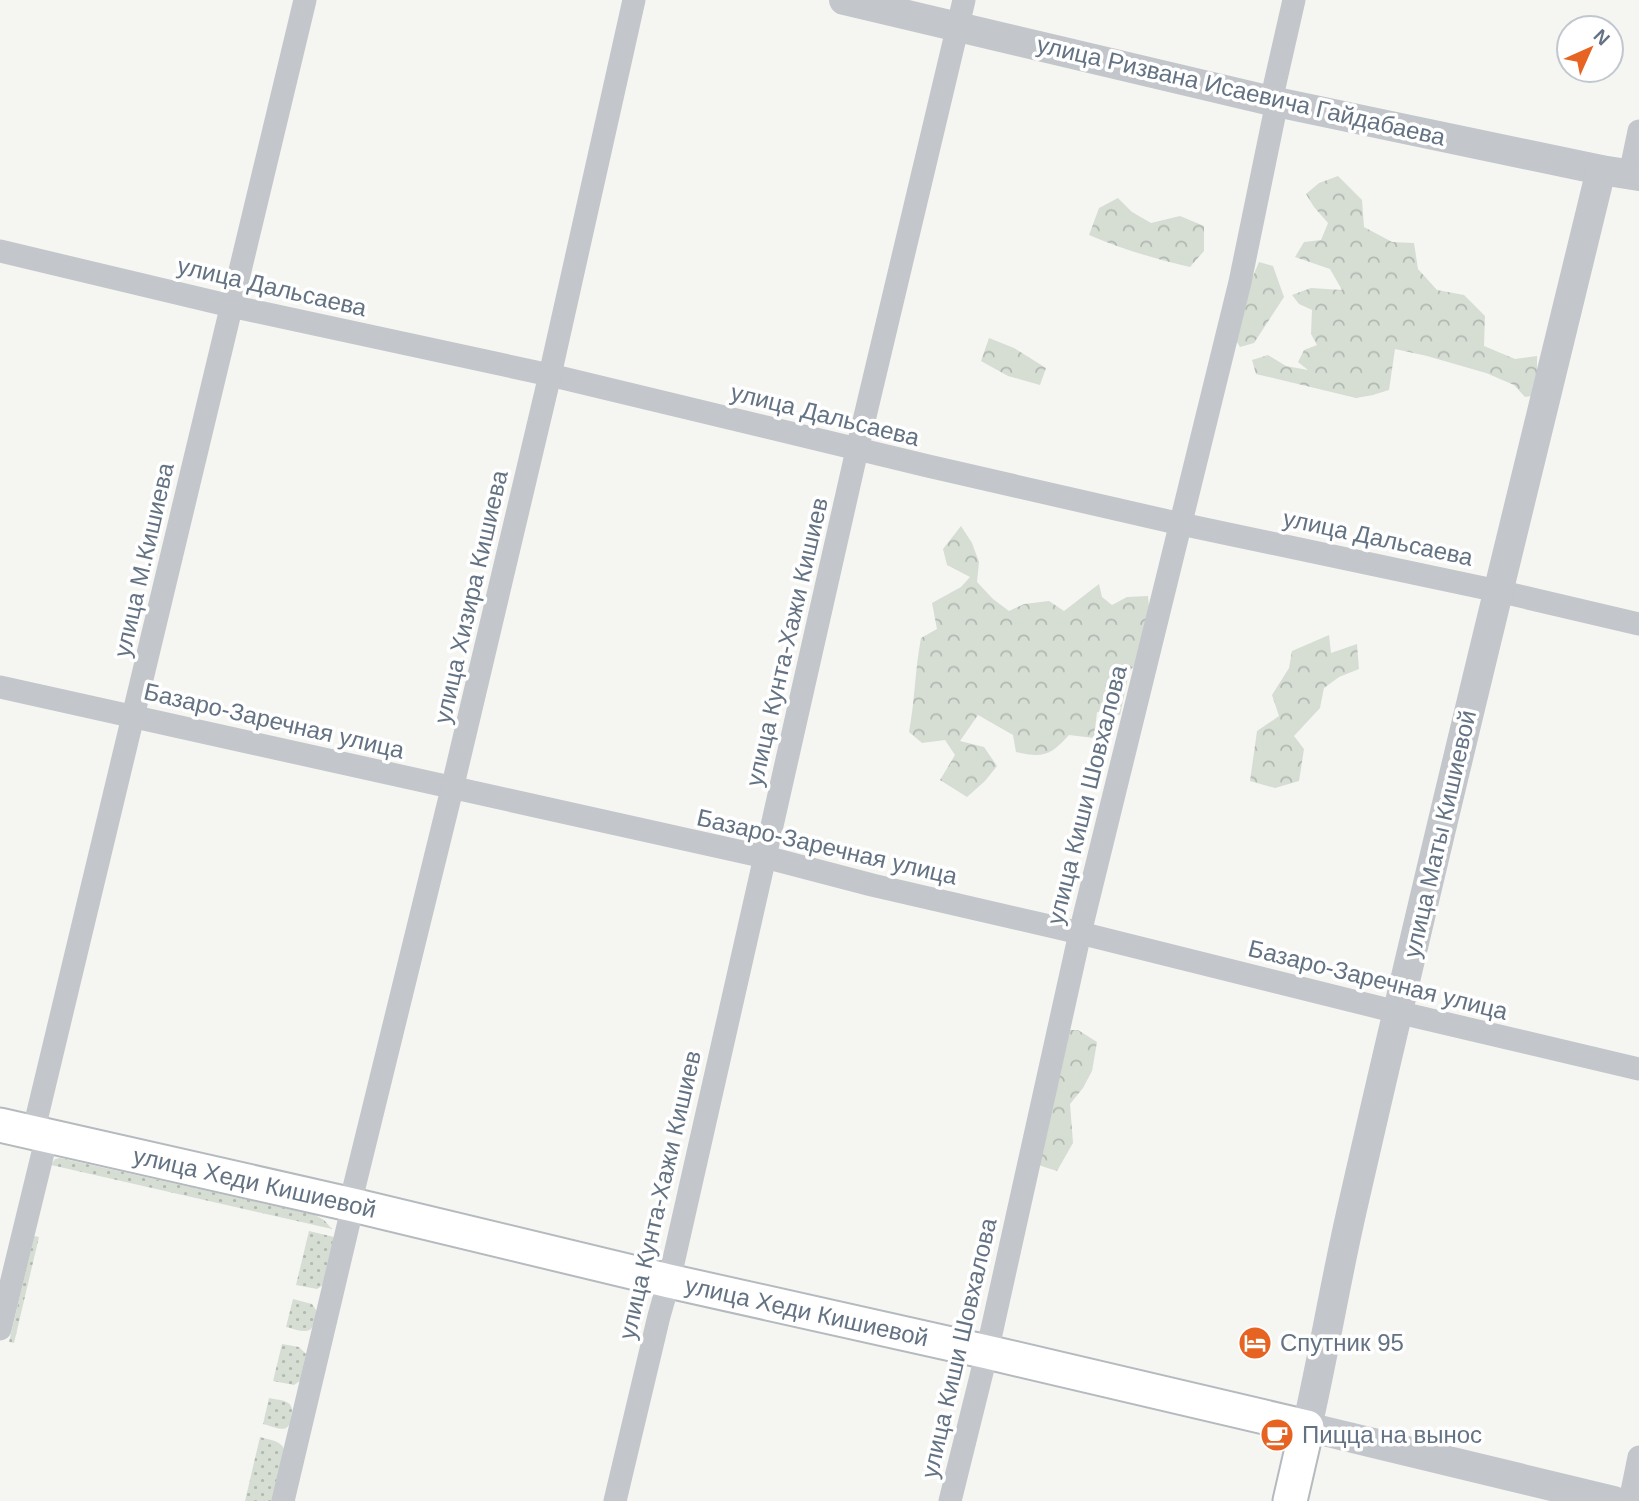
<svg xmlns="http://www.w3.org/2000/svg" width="1639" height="1501" font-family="Arial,sans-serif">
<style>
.grass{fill:url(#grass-dots)}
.forest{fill:url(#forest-crowns)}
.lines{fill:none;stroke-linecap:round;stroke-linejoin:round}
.secondary-casing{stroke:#b5babf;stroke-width:37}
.minor{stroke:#c3c6ca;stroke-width:23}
.tertiary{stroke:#c3c6ca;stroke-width:30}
.secondary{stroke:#fff;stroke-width:33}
.labels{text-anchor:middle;stroke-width:7;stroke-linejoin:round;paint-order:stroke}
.street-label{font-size:24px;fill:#647384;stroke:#fff}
.poi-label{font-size:24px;fill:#647384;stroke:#fff;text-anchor:start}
</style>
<defs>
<pattern id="grass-dots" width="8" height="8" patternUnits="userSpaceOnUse" patternTransform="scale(1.75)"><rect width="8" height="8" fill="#d6ddd3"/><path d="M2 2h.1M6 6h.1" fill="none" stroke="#b1b8b1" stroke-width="1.8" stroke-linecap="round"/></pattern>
<pattern id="forest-crowns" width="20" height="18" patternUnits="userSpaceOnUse" patternTransform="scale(1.75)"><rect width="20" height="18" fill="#d6ddd3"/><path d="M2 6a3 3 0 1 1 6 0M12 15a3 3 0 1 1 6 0" fill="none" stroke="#b1b8b1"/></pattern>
</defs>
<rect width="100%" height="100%" fill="#f5f6f2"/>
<g class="grass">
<path d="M60,1158L315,1215L324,1220L332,1229L51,1165L55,1159Z"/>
<path d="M309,1231L334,1237L323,1285L317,1289L296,1285Z"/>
<path d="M34,1236L39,1237L14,1343L9,1342Z"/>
<path d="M293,1299L312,1304L316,1310C315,1336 307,1333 286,1327Z"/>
<path d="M282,1344L299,1347L306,1354L300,1381L294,1385L273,1381Z"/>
<path d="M269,1398C283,1401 296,1400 291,1417C290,1421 290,1426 286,1428C281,1431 269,1425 263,1424Z"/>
<path d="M260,1437C269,1440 280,1440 284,1449L272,1501H245Z"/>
</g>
<g class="forest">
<path d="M1338,176L1362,200L1364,227L1392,242L1414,243L1418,269L1437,290L1464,295L1485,316L1484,346L1515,359L1537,356V373L1532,396L1525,397L1514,385L1486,373L1427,356L1395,349L1389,390L1373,395L1356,398L1256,374L1252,360L1268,355L1286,366L1308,370L1298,362L1304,350L1317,345L1311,334L1312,310L1299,304L1292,295L1311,288L1342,290L1330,269L1295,257L1304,242L1321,240L1328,223L1314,207L1306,194L1319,183Z"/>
<path d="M1118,198L1132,212L1151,223L1180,216L1204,226V251L1190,267C1155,259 1122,249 1089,235L1099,208Z"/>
<path d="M1259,262L1273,266L1284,297L1254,343L1240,347L1235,339L1245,283L1253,276Z"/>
<path d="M989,338L1014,348L1046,368L1040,385L1008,376L981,361Z"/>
<path d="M961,526L972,543L979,562L977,582L993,599L1009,611L1024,604L1049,601L1064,611L1099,584L1102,597L1112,605L1127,597L1148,596L1150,617L1146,652L1129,672L1120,715L1097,712L1094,738L1069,735C1050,756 1043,758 1016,752L1013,735L978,715L960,741L984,747L997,766L985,781L967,797L940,780L955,755L945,740L922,743L909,732C915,700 915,669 921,638L937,629L932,603L961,587L970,577L947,565L943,549Z"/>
<path d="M1329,635L1331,653L1357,644L1359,669L1339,677L1324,688L1320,708L1294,736L1304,749L1299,781L1275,788L1250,781L1257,731L1279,716L1272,695L1289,668L1292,651Z"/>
<path d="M1064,1030H1078L1097,1042L1092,1071L1083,1088L1070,1104L1073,1143L1057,1171L1032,1163Z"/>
</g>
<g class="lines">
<defs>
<g id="secondary">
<path id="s1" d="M0,1125L353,1205L669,1281L987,1352L1307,1427L1290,1501"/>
</g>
</defs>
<use href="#secondary" class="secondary-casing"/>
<g class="minor">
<path d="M1271,101L1294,0"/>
<path d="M1630,174L1639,131"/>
<path d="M0,251L231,306L550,375L928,466L1181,524L1498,591L1639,624"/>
<path d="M0,687L765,857L872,885L1080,933L1397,1012L1639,1069"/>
<path d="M33,1133L305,0"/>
<path d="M350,1204L452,789L550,375L634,0"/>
<path d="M0,1329L47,1136"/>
<path d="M283,1501L353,1205"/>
<path d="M615,1501L659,1316L669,1281L857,450L964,0"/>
<path d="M950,1501L987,1352L1080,933L1240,282L1277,102"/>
<path d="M1630,1501L1639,1457"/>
</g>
<g class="tertiary">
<path d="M844,0L1271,101L1601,170L1639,176"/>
<path d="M1601,170C1517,515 1432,859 1353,1205C1336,1278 1324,1353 1307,1427L1614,1501"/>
</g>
<use href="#secondary" class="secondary"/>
</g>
<defs>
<symbol id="hotel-disc" viewBox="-11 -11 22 22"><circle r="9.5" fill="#e66322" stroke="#fff"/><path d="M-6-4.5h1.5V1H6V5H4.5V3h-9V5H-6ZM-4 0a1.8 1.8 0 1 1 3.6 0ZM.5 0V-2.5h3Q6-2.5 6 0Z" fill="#fff"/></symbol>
<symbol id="cafe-disc" viewBox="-11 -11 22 22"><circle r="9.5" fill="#e66322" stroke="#fff"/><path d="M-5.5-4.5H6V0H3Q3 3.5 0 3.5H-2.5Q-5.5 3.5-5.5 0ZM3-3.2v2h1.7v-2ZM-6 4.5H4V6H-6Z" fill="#fff"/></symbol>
</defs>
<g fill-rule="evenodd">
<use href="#hotel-disc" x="1236" y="1324" width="38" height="38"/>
<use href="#cafe-disc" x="1258" y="1416" width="38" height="38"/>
</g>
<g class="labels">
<g class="street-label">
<text transform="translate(1241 91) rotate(13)" y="8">улица Ризвана Исаевича Гайдабаева</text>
<text transform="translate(272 287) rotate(13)" y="8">улица Дальсаева</text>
<text transform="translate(825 415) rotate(14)" y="8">улица Дальсаева</text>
<text transform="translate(1378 538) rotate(12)" y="8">улица Дальсаева</text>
<text transform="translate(144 560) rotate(-77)" y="8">улица М.Кишиева</text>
<text transform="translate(471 597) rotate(-77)" y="8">улица Хизира Кишиева</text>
<text transform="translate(787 642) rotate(-77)" y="8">улица Кунта-Хажи Кишиев</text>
<text transform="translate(274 721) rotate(13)" y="8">Базаро-Заречная улица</text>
<text transform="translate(1087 795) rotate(-76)" y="8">улица Киши Шовхалова</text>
<text transform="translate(1440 834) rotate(-77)" y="8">улица Маты Кишиевой</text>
<text transform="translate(827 847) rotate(13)" y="8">Базаро-Заречная улица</text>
<text transform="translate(1378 980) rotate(14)" y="8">Базаро-Заречная улица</text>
<text dy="8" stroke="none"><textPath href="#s1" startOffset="261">улица Хеди Кишиевой</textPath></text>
<text transform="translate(660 1195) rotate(-77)" y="8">улица Кунта-Хажи Кишиев</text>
<text dy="8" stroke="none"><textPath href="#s1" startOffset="828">улица Хеди Кишиевой</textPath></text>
<text transform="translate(959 1348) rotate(-77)" y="8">улица Киши Шовхалова</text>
</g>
<g class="poi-label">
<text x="1280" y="1351">Спутник 95</text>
<text x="1302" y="1443">Пицца на вынос</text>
</g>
</g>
<g transform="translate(1590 49) rotate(45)"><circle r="33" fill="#ffffff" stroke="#c1c7ce" stroke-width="2"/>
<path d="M0-5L12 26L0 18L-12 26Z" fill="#e66322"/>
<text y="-10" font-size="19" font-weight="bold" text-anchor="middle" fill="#647384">N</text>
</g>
</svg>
